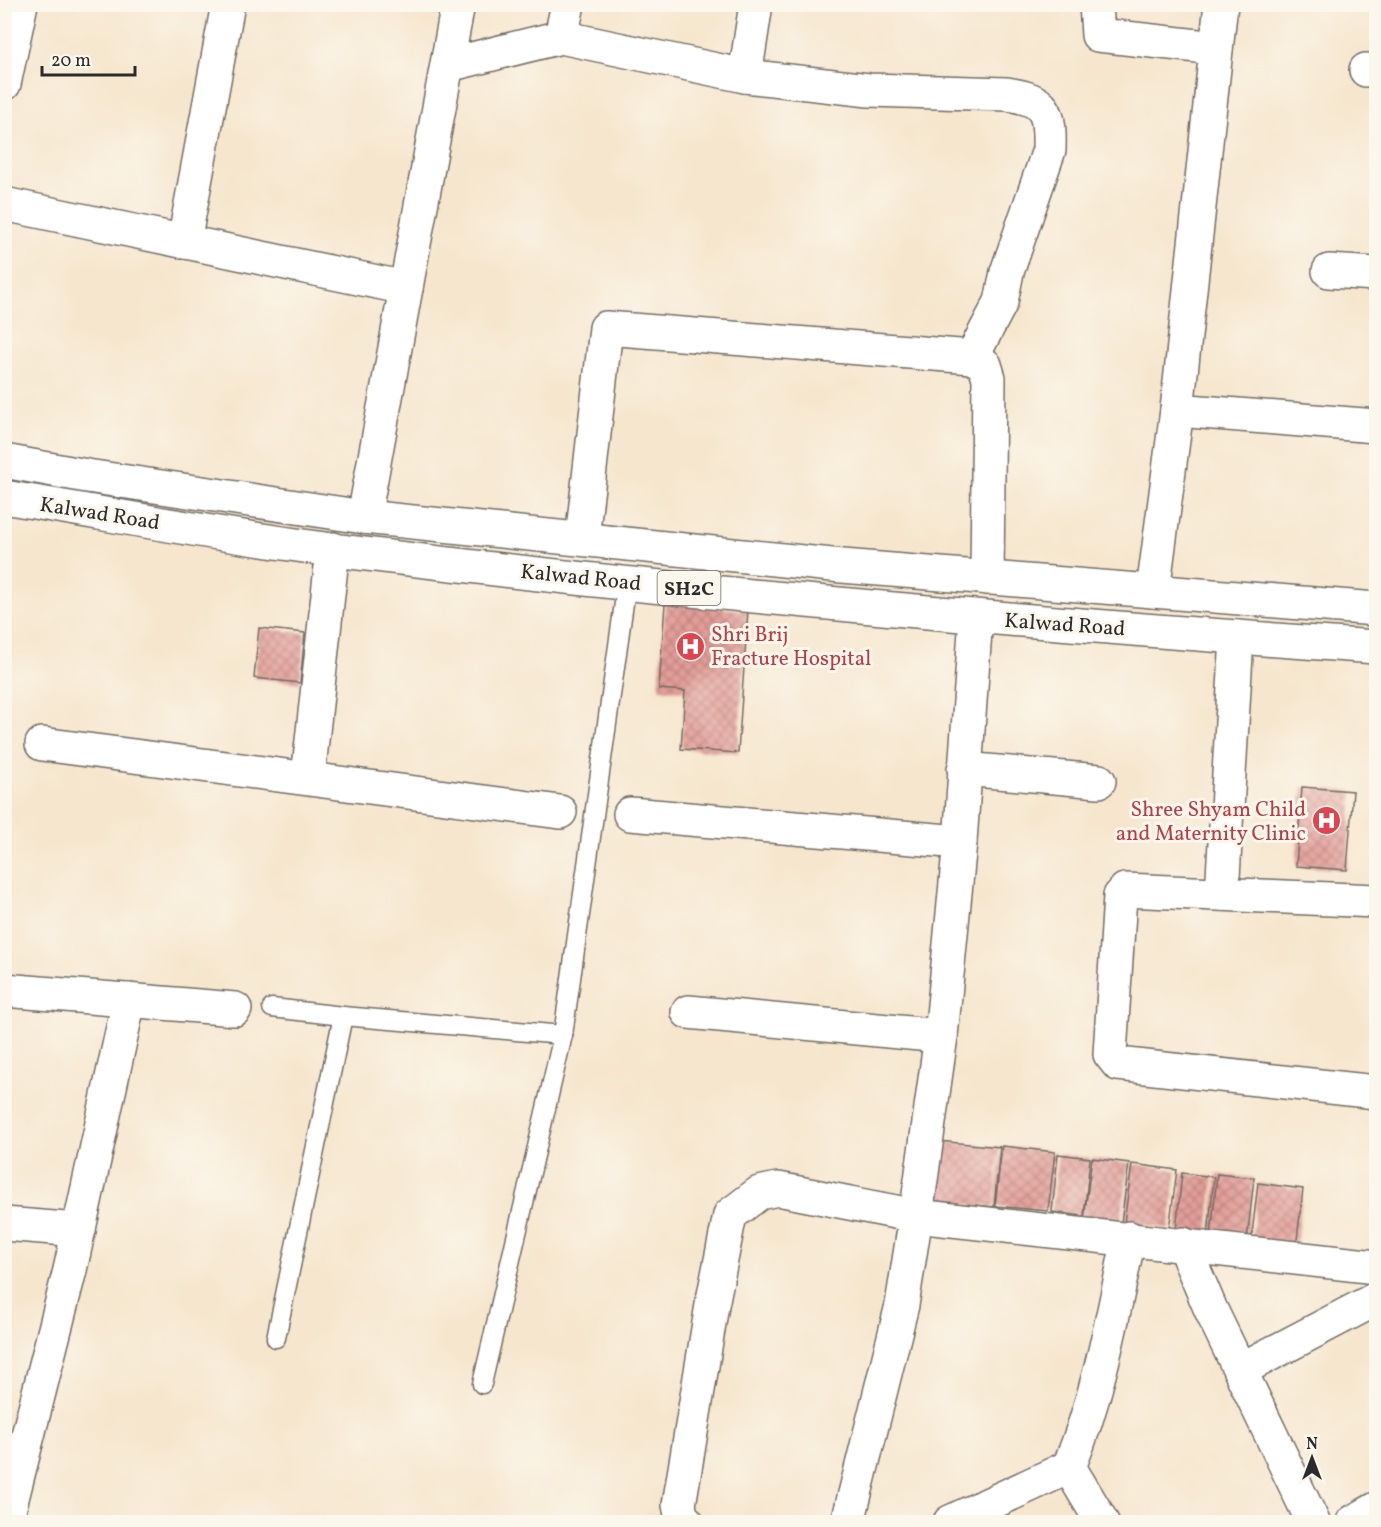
<svg xmlns="http://www.w3.org/2000/svg" width="1381" height="1527" font-family="Vollkorn,serif">
<style>
.building{fill:url(#building-cross-hatch)}
.lines{fill:none;stroke-linecap:round;stroke-linejoin:round}
.service-casing{stroke:#726c64;stroke-width:21}
.minor-casing{stroke:#726c64;stroke-width:36}
.primary-casing{stroke:#726c64;stroke-width:36}
.service{stroke:#fff;stroke-width:18}
.minor{stroke:#fff;stroke-width:33}
.primary{stroke:#fff;stroke-width:33}
.labels{text-anchor:middle;stroke-width:6;stroke-linejoin:round;paint-order:stroke}
.shield{fill:#fbf7ec;stroke:#696865;stroke-width:1.5}
.shield-label{font-size:20px;font-weight:bold;fill:#2b2b2b}
.street-label{font-size:21px;fill:#2b2b2b;stroke:#fbf7ec}
.health-label{font-size:21px;fill:#be3a42;stroke:#fbf7ec;text-anchor:start}
</style>
<defs>
<pattern id="building-cross-hatch" width="8" height="8" patternUnits="userSpaceOnUse" patternTransform="scale(1.5)"><rect width="8" height="8" fill="#e49e99"/><path d="M0 0l8 8M0 8l8-8" fill="none" stroke="#b9817d"/></pattern>
</defs>
<rect width="100%" height="100%" fill="#fbf7ec"/>
<filter id="ink" filterUnits="userSpaceOnUse"><feTurbulence type="fractalNoise" baseFrequency=".0167" numOctaves="2"/><feDisplacementMap in="SourceGraphic" scale="12" xChannelSelector="R" yChannelSelector="G"/><feConvolveMatrix kernelMatrix="1 2 1 2 8 2 1 2 1" color-interpolation-filters="sRGB"/></filter>
<filter id="wash" filterUnits="userSpaceOnUse"><feTurbulence type="fractalNoise" baseFrequency=".008" numOctaves="4" result="noise"/><feDisplacementMap in="SourceGraphic" scale="24" xChannelSelector="R" yChannelSelector="G"/><feGaussianBlur stdDeviation="1.35" result="paint"/><feColorMatrix in="noise" values="0 0 0 0 0 0 0 0 0 0 0 0 0 0 0 0 0 1.4 0 .05"/><feComposite in="paint" operator="in"/></filter>
<g filter="url(#wash)">
<rect width="100%" height="100%" fill="#f6e6ce"/>
<g id="blocks">
<g class="building">
<path d="M665,604L748,610L738,753L681,749L685,691L659,689Z"/>
<path d="M259,628L305,633L300,683L254,678Z"/>
<path d="M1302,787L1353,791L1347,870L1296,866Z"/>
<path d="M938,1141L1000,1147L994,1207L932,1201Z"/>
<path d="M1002,1146L1055,1152L1048,1211L995,1206Z"/>
<path d="M1058,1154L1090,1158L1084,1216L1052,1212Z"/>
<path d="M1092,1158L1129,1163L1121,1223L1084,1219Z"/>
<path d="M1132,1164L1177,1170L1169,1229L1124,1223Z"/>
<path d="M1182,1173L1214,1177L1208,1235L1176,1231Z"/>
<path d="M1217,1174L1254,1178L1247,1240L1211,1236Z"/>
<path d="M1258,1183L1303,1189L1296,1248L1251,1243Z"/>
</g>
</g>
</g>
<g filter="url(#ink)">
<use href="#blocks" fill-opacity="0" stroke="#726c64" stroke-width="1.5"/>
<g class="lines">
<defs>
<g id="service">
<path d="M272,1008L343,1016L563,1035"/>
<path d="M276,1338L343,1016"/>
<path d="M482,1384L563,1035L627,582"/>
</g>
<g id="minor">
<path d="M1096,4L1098,35L1216,48"/>
<path d="M561,37L568,4"/>
<path d="M448,65L561,37L745,76L869,90L1007,94C1047,100 1050,111 1049,150L1007,272L1001,302L972,357"/>
<path d="M1366,70H1376"/>
<path d="M745,76L756,4"/>
<path d="M4,84L21,4"/>
<path d="M4,204L406,288"/>
<path d="M184,242L228,4"/>
<path d="M1329,271L1376,274"/>
<path d="M1177,410L1376,426"/>
<path d="M364,517L458,4"/>
<path d="M582,539L606,328L972,357L985,365L989,378L987,578"/>
<path d="M1153,591L1177,410L1221,4"/>
<path d="M42,744L560,812"/>
<path d="M964,769L1099,781"/>
<path d="M308,777L333,549"/>
<path d="M630,814L960,842"/>
<path d="M1222,894L1237,637"/>
<path d="M1376,901L1125,890L1120,896L1110,1054L1118,1064L1376,1092"/>
<path d="M4,990L235,1009"/>
<path d="M688,1012L941,1036"/>
<path d="M4,1224L79,1230"/>
<path d="M1183,1244L1211,1310L1313,1522"/>
<path d="M1240,1370L1376,1299"/>
<path d="M1069,1467L1102,1522"/>
<path d="M6,1522L70,1270L129,1000"/>
<path d="M687,1522L682,1519L679,1505L712,1305L730,1215L759,1193L778,1189L916,1216L1376,1267"/>
<path d="M848,1522L902,1305L916,1216L941,1036L960,842L976,617"/>
<path d="M950,1522L1069,1467C1099,1394 1113,1315 1129,1238"/>
<path d="M1353,1522L1376,1509"/>
</g>
<g id="primary">
<path d="M4,461L87,476L364,517L842,566L1376,609"/>
<path d="M4,497C114,515 223,536 333,550C680,593 1028,623 1376,647"/>
</g>
</defs>
<use href="#service" class="service-casing"/>
<use href="#minor" class="minor-casing"/>
<use href="#primary" class="primary-casing"/>
<use href="#service" class="service"/>
<use href="#minor" class="minor"/>
<use href="#primary" class="primary"/>
</g>
</g>
<defs>
<symbol id="hospital-disc" viewBox="-11 -11 22 22"><circle r="9.5" fill="#e0444e" stroke="#fbf7ec"/><path d="M-5-5h3v3.5h4V-5h3V5h-3V1.5h-4V5h-3Z" fill="#fff"/></symbol>
</defs>
<g fill-rule="evenodd">
<use href="#hospital-disc" x="674" y="630" width="33" height="33"/>
<use href="#hospital-disc" x="1310" y="804" width="33" height="33"/>
</g>
<g class="labels">
<rect class="shield" x="657.5" y="571" width="63" height="34" rx="4.5"/>
<g class="shield-label">
<text x="689" y="595">SH2C</text>
</g>
<g class="street-label">
<text transform="translate(100 513) rotate(9)" y="7">Kalwad Road</text>
<text transform="translate(581 577) rotate(6)" y="7">Kalwad Road</text>
<text transform="translate(1065 624) rotate(4)" y="7">Kalwad Road</text>
</g>
<g class="health-label">
<text x="711" y="641">Shri Brij<tspan x="711" dy="24">Fracture Hospital</tspan></text>
<text x="1306" y="816" text-anchor="end">Shree Shyam Child<tspan x="1306" dy="24">and Maternity Clinic</tspan></text>
</g>
</g>
<rect width="1381" height="1527" fill="none" stroke="#fbf7ec" stroke-width="24"/>
<g transform="translate(1312 1458)" stroke="#fbf7ec" stroke-width="4.5" paint-order="stroke">
<path d="M0-4.5L10 22L0 15L-10 22Z" fill="#2b2b2b"/>
<text y="-9" font-size="16" font-weight="bold" text-anchor="middle" fill="#2b2b2b">N</text>
</g>
<path d="M42 66v9h93v-9" fill="none" stroke="#2b2b2b" stroke-width="3"/>
<text x="51" y="66" font-size="18" fill="#2b2b2b" stroke="#fbf7ec" stroke-width="4.5" paint-order="stroke">20 m</text>
</svg>
